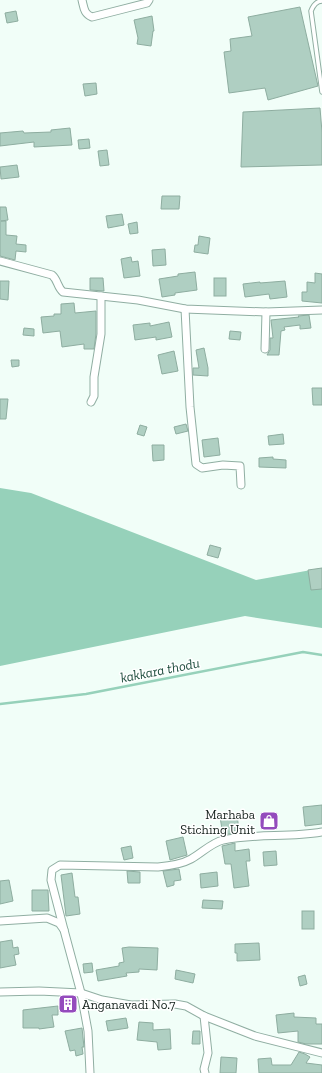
<svg xmlns="http://www.w3.org/2000/svg" width="322" height="1073" font-family="'Zilla Slab',serif">
<style>
.water{fill:#96d1ba}
.lines{fill:none;stroke-linecap:round;stroke-linejoin:round}
.stream{stroke:#96d1ba;stroke-width:2.5}
.building{fill:#afcfc2;stroke:#8eada0}
.lane-casing{stroke:#90aea2;stroke-width:5.5}
.street-casing{stroke:#90aea2;stroke-width:9}
.lane{stroke:#fff;stroke-width:3.5}
.street{stroke:#fff;stroke-width:7}
.labels{text-anchor:middle;stroke-width:3;stroke-linejoin:round;paint-order:stroke}
.poi-label{font-size:13px;fill:#14201b;stroke:#fff;text-anchor:end}
.water-label{font-size:14px;font-style:italic;fill:#1a4a3a;stroke:#fff}
</style>
<rect width="100%" height="100%" fill="#f1fef8"/>
<path class="water" d="M0,488L31,493L256,580L322,568V628L245,616L0,666Z"/>
<g class="lines">
<path class="stream" d="M0,704L86,694L303,652L322,655"/>
</g>
<g class="building">
<path d="M300,7L318,86L268,100L265,88L229,93L224,52L231,51L230,39L252,36L248,17Z"/>
<path d="M16,11L18,21L7,23L5,13Z"/>
<path d="M152,16L154,31H153L151,46L137,44L138,38L134,20Z"/>
<path d="M96,83L97,94L85,96L83,84Z"/>
<path d="M320,108L322,132V165L241,167L243,112Z"/>
<path d="M70,128L72,145L34,147V142L0,146V133L23,131L24,133L51,132V130Z"/>
<path d="M89,139L90,148L79,149L78,140Z"/>
<path d="M107,150L109,165L100,166L98,151Z"/>
<path d="M17,165L19,177L1,179L0,167Z"/>
<path d="M162,196H180L179,209H161Z"/>
<path d="M0,207H6L8,220L1,221H6V235L17,236L16,244L26,245V252L16,251L15,260L0,256Z"/>
<path d="M122,214L124,225L108,228L106,216Z"/>
<path d="M137,222L138,233L130,234L128,224Z"/>
<path d="M199,236L210,238L208,254L194,252L195,245H198Z"/>
<path d="M165,249L166,265L153,266L152,250Z"/>
<path d="M131,257L132,262L138,261L140,276L124,278L121,259Z"/>
<path d="M195,272L197,290L175,293V295L162,297L159,279L178,276V274Z"/>
<path d="M315,273L322,274V303L302,301V292H307V282L315,283Z"/>
<path d="M90,278H103L104,291L90,290Z"/>
<rect x="214" y="278" width="12" height="18"/>
<path d="M0,281H9L8,300L0,299Z"/>
<path d="M285,281L287,297L270,299L269,294L245,297L243,284L260,282V283Z"/>
<path d="M74,303L75,313L96,311V334L94,349H84V344L62,347L60,331L43,333L41,317L54,316V314H61V304Z"/>
<path d="M309,315L311,328L300,329V325L284,327L285,330L281,331L279,355H267L270,350V338H273L271,320L299,317L298,316Z"/>
<path d="M169,322L172,337L156,340V337L135,340L133,325L150,323V326Z"/>
<path d="M24,328L34,329V336L23,335Z"/>
<path d="M230,331L241,332L240,340L229,339Z"/>
<path d="M204,348L208,368V376L193,375V368H199L196,350Z"/>
<path d="M174,351L178,371L162,374L158,355Z"/>
<path d="M11,360H19V366L12,367Z"/>
<path d="M312,388H322V405H313Z"/>
<path d="M0,399H8L6,419H0Z"/>
<path d="M186,424L188,431L176,434L174,427Z"/>
<path d="M140,425L147,427L144,436L137,434Z"/>
<path d="M283,434L284,444L269,445L268,436Z"/>
<path d="M218,438L220,455L204,457L202,440Z"/>
<path d="M152,445H164V460L153,461Z"/>
<path d="M273,457V459L286,460V468L259,467V458Z"/>
<path d="M210,545L221,548L218,558L207,555Z"/>
<path d="M322,568V589L311,590L308,570Z"/>
<path d="M322,805V824L305,826L303,807Z"/>
<path d="M237,815L239,830L233,831V833L223,835L220,817Z"/>
<path d="M273,817L274,828H267L266,818Z"/>
<path d="M183,837L187,855L170,860L166,841Z"/>
<path d="M235,843V851L249,849L250,861H246L249,886L234,888L231,864H225L222,846Z"/>
<path d="M131,846L133,858L124,860L121,848Z"/>
<path d="M276,851L277,865L264,866L263,852Z"/>
<path d="M179,869L181,880L174,881V885L167,887L163,871Z"/>
<path d="M127,871L140,872V883H128Z"/>
<path d="M217,872L218,886L201,888L200,874Z"/>
<path d="M72,873L75,897H78L80,914L66,916L61,875Z"/>
<path d="M9,880L13,901L0,904V881Z"/>
<path d="M32,890H48L49,911H32Z"/>
<path d="M203,900L223,901L222,909L202,908Z"/>
<rect x="302" y="911" width="12" height="18"/>
<path d="M12,940L13,948L18,947L19,954L14,955L16,965L0,968V942Z"/>
<path d="M259,943L260,960L237,961V953H235V944Z"/>
<path d="M129,947L158,948L157,970L139,969V972L126,973L127,976L98,981L96,970L119,966V963L124,962L122,948Z"/>
<path d="M92,963L93,972L84,973L83,964Z"/>
<path d="M176,970L195,974L193,983L175,979Z"/>
<path d="M305,975L307,984L300,986L298,977Z"/>
<rect x="63" y="1000" width="10" height="7"/>
<path d="M58,1006V1015H52L54,1027L39,1029V1028H23V1010Z"/>
<path d="M294,1013V1017L316,1018V1024H322V1044H306L298,1042V1031L278,1033L276,1015Z"/>
<path d="M126,1018L128,1028L108,1031L106,1021Z"/>
<path d="M139,1022L153,1023V1030L170,1029L171,1049L158,1050L157,1042L137,1040Z"/>
<path d="M82,1028L84,1047H82L83,1054L76,1056L75,1050L70,1051L65,1031Z"/>
<path d="M193,1031H200V1044H192Z"/>
<path d="M299,1052L305,1054L310,1057L306,1063L322,1065V1073H259L258,1059L271,1058L272,1065H291Z"/>
<path d="M221,1057L237,1058L236,1073H220Z"/>
</g>
<g class="lines">
<defs>
<path id="lane" d="M322,1C316,1 313,6 311,11L322,92"/>
<g id="street">
<path d="M82,0C84,8 84,14 92,17L147,3L149,0"/>
<path d="M0,261L52,275C58,280 57,287 63,292L138,300L185,309L266,312L322,310"/>
<path d="M185,309L190,407L196,464L202,468L223,465L240,466L241,485"/>
<path d="M265,349L266,312"/>
<path d="M91,402L94,396V377L101,334V296"/>
<path d="M0,921L47,918L59,923L64,930L81,993L88,1031L90,1073"/>
<path d="M64,930L51,880L52,870L60,865L158,867C169,866 182,864 191,859C202,853 211,843 223,840C256,833 289,838 322,832"/>
<path d="M0,992L39,991L81,993L102,1000L131,1005L175,1004L186,1006L204,1016L255,1036L322,1053"/>
<path d="M204,1016L208,1053L204,1069L205,1073"/>
</g>
</defs>
<use href="#lane" class="lane-casing"/>
<use href="#street" class="street-casing"/>
<use href="#lane" class="lane"/>
<use href="#street" class="street"/>
</g>
<defs>
<symbol id="shop-square" viewBox="-11 -11 22 22"><rect x="-9" y="-9" width="18" height="18" rx="4" fill="#944bbd" stroke="#fff"/><path d="M-5-2.5h2.3a2.7 3.5 0 0 1 5.4 0H5L5.5 6h-11ZM-1.5-2.5h3a1.5 2.3 0 0 0-3 0Z" fill="#fff"/></symbol>
<symbol id="building-square" viewBox="-11 -11 22 22"><rect x="-9" y="-9" width="18" height="18" rx="4" fill="#944bbd" stroke="#fff"/><path d="M-4-6H4V6H1V3H-1V6H-4ZM-2.5-4.3h1.7v1.8h-1.7ZM.8-4.3h1.7v1.8H.8ZM-2.5-1h1.7V.8h-1.7ZM.8-1h1.7V.8H.8Z" fill="#fff"/></symbol>
</defs>
<g fill-rule="evenodd">
<use href="#shop-square" x="258" y="810" width="22" height="22"/>
<use href="#building-square" x="57" y="993" width="22" height="22"/>
</g>
<g class="labels">
<g class="poi-label">
<text x="255" y="819">Marhaba<tspan x="255" dy="15">Stiching Unit</tspan></text>
<text x="82" y="1009" text-anchor="start">Anganavadi No.7</text>
</g>
<g class="water-label">
<text transform="translate(160 670) rotate(-11)" y="5">kakkara thodu</text>
</g>
</g>
</svg>
